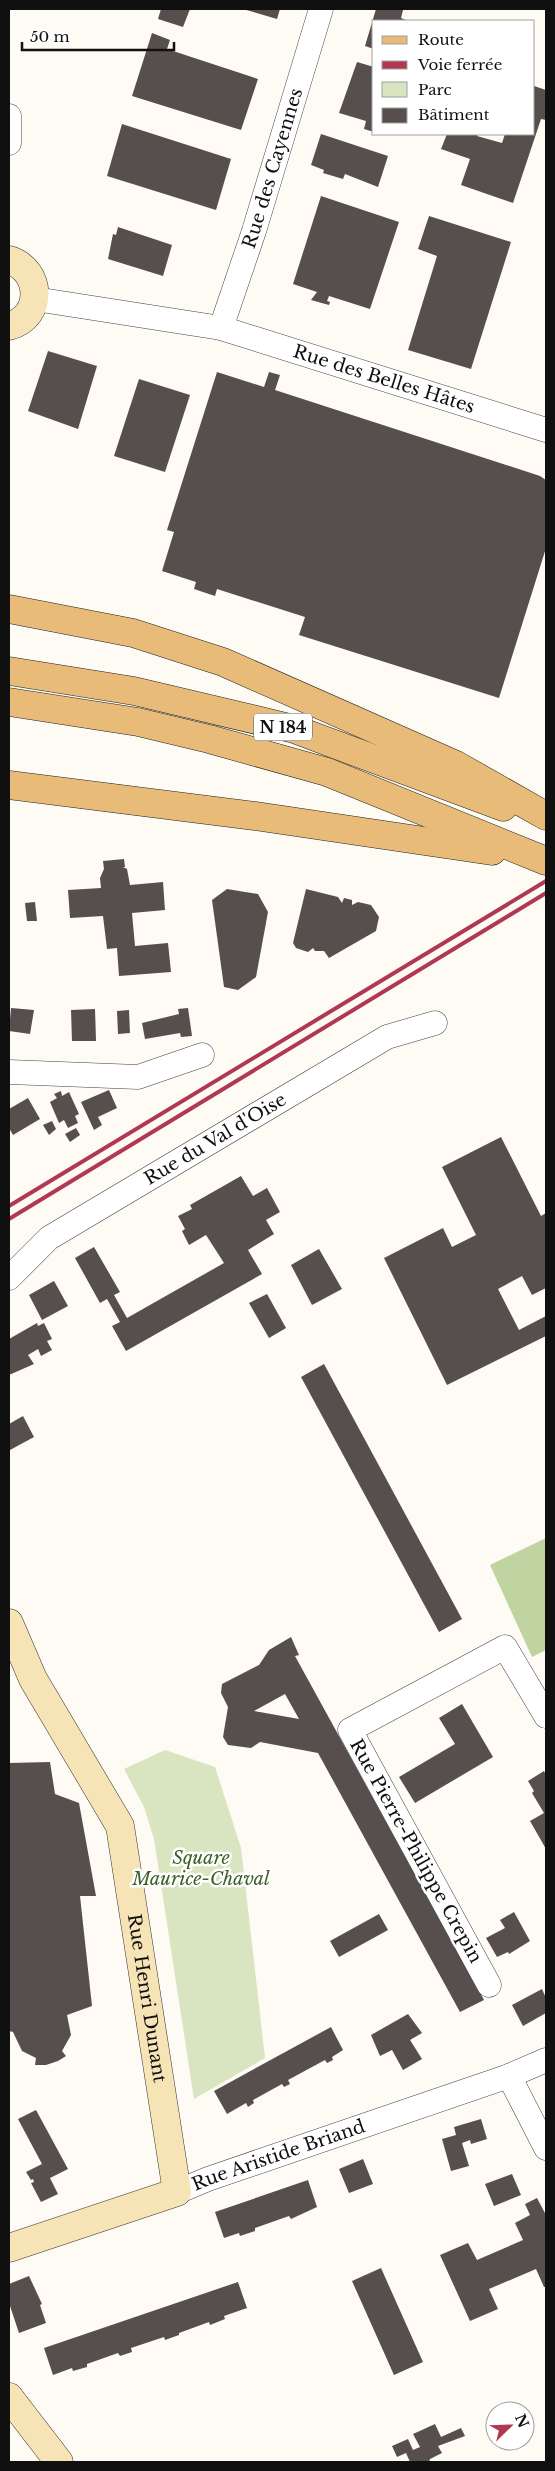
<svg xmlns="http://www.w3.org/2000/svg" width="555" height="2471" font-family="'Libre Baskerville',serif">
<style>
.green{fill:#d9e5c0}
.forest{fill:#c0d4a1}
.building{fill:#574f4d;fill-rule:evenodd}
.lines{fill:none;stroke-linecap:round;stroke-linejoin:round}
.street-casing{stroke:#434343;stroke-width:25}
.secondary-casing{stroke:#323232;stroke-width:29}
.primary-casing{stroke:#212121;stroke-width:29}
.street{stroke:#fff;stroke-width:24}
.secondary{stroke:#f6e4b7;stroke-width:28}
.primary{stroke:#e8bb79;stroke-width:28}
.rail{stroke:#b03851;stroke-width:4}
.labels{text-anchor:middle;stroke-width:5;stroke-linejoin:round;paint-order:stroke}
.shield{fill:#fff;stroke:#585858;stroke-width:1}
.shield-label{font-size:16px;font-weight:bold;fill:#101010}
.street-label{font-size:18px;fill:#101010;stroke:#fff}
.park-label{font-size:18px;font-style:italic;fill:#3c6027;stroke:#fff}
</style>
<rect width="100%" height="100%" fill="#fefaf4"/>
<path class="green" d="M165,1750L215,1767L241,1848L265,2058L194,2099L154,1839L144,1807L124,1769Z"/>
<path class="forest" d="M546,1538V1650L532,1657L490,1565Z"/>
<g class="building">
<path d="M161,9H190L183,27L158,19Z"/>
<path d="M243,9H280L277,19Z"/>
<path d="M376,9L403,10L401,18L408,21H374V49L365,46Z"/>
<path d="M152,33L170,40L167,49L258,79L241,130L132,96Z"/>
<path d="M357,62L374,67V132L364,129L366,121L339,113Z"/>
<path d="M534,86L546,90V120L541,119L513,203L461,185L470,159L441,149L447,134H478L477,136L502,143L505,134H534Z"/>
<path d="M122,124L231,159L216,210L107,176Z"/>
<path d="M321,134L388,156L378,187L345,174L343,179L323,173L324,170L311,165Z"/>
<path d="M321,196L399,222L370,309L329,296L327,301L330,302L329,305L311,300L317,292L293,284Z"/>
<path d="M429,216L511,242L471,369L408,350L437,256L418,249Z"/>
<path d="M118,227L172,245L163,276L108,259L113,234L116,235Z"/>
<path d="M48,351L97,366L78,429L28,411Z"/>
<path d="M217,372L264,387L269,372L280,375L275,390L540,476L546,480V548L499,698L299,635L305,617L217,589L215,596L194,589L196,582L162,571L174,532L167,530Z"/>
<path d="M139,379L190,395L165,472L114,456Z"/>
<path d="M124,859L125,867H123L127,869L130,885L163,882L165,910L132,913L135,946L168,943L171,972L119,976L117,948L107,949L103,916L70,918L68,890L101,888L100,878L104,869L103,861Z"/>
<path d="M227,889L258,894L268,912L256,977L238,990L224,987L212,900Z"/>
<path d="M306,889L338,897L342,903L344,898L352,900V905L358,902L371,905L379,917L376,931L329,958L324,951H315L313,948L308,952L296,948L293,943Z"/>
<path d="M35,902L37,921H27L25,903Z"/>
<path d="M11,1008L34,1010L30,1034L9,1031Z"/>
<path d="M188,1008L192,1036L181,1037L180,1033L145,1039L142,1023L179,1014L178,1009Z"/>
<path d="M95,1009L96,1041H72L71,1010Z"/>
<path d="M129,1010L130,1033L118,1034L117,1011Z"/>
<path d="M109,1090L117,1108L98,1117L102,1125L94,1130L81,1102Z"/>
<path d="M61,1091L62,1096L69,1092L79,1114L75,1116L78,1123L68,1128L64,1120L59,1123L50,1102L57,1098L54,1094Z"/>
<path d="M28,1098L40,1119L13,1135L9,1128V1109Z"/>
<path d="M52,1121L56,1129L49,1135L43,1125Z"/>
<path d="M76,1128L80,1135L70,1142L65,1134Z"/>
<path d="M501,1137L541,1216L546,1213V1288L532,1295L522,1276L498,1289L519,1330L546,1316V1336L447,1385L384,1258L443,1228L452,1247L476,1235L442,1167Z"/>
<path d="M241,1176L253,1196L267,1188L280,1212L266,1220L274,1234L248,1250L262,1274L126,1351L112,1326L120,1322L107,1299L100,1303L75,1258L94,1247L120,1292L114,1295L127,1318L224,1263L206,1235L189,1245L182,1231L185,1229L178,1216L192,1209L190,1205Z"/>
<path d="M319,1249L342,1289L312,1305L291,1265Z"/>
<path d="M54,1281L68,1306L42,1320L29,1295Z"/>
<path d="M267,1294L286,1328L269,1338L249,1303Z"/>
<path d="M37,1323L38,1326L44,1323L52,1339L47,1341L52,1350L41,1356L38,1349L28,1355L34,1364L9,1375V1339Z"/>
<path d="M324,1364L462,1619L439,1632L301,1377Z"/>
<path d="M23,1416L34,1437L10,1450L9,1424Z"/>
<path d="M291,1637L299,1655L295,1656L484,2000L460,2012L318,1753L260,1742L251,1748L228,1745L223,1737L228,1707L221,1693L222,1684L259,1665L269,1650ZM285,1694L299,1719L254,1711Z"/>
<path d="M462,1704L493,1757L415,1803L399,1777L455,1744L439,1718Z"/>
<path d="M50,1762L55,1794L79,1803L96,1896H80L92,2006L67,2015L71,2035L62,2051L66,2056L58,2061L46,2065H35L36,2058L22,2051L13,2032L9,2031V1763Z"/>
<path d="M544,1771L546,1775V1849L530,1821L544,1813L532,1793L534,1791L528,1781Z"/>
<path d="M514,1912L530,1941L509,1954L508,1952L497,1957L486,1938L505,1928L500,1920Z"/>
<path d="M379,1914L388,1930L339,1957L330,1941Z"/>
<path d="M542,1989L546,1998V2013L523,2026L512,2005Z"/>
<path d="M408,2014L422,2033L410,2040L422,2059L403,2070L392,2050L380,2056L371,2035Z"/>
<path d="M331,2027L343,2050L332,2057L333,2060L327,2063L325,2060L288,2080L290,2084L284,2087L282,2084L253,2100L254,2103L248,2107L246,2103L227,2114L214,2091Z"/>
<path d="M36,2110L68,2169L50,2178L58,2194L41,2202L31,2183L34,2182L33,2179L31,2180L26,2172L42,2164L18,2119Z"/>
<path d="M481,2119L487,2139L471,2144L470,2140L462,2143L469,2166L451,2171L442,2139L456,2135L454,2127Z"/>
<path d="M363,2159L373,2184L349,2193L339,2169Z"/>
<path d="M512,2174L521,2195L494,2206L485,2184Z"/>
<path d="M308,2180L317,2207L291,2219L289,2216L255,2228V2231L240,2236L239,2233L224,2238L215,2212Z"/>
<path d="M537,2198L546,2215V2287H544L536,2269L489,2289L498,2309L470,2321L440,2255L468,2243L477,2260L523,2240L515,2223L530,2215L525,2204Z"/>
<path d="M381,2268L423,2362L394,2375L352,2281Z"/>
<path d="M29,2276L42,2304L40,2305L46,2323L19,2333L9,2303V2284Z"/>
<path d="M238,2282L247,2308L224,2316L225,2319L210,2325L209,2322L179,2333V2335L165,2340L164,2337L131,2348L132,2352L120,2356L118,2353L87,2364V2367L73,2371L72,2368L53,2375L44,2348Z"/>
<path d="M435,2424L441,2437L461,2428L465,2436L438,2446L442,2453L430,2459L429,2462H410L406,2453L397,2457L392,2446L408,2439L413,2450L420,2447L413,2434Z"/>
</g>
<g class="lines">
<defs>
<g id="street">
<path d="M9,116V143"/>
<path id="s1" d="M35,299L221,328L546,430"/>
<path id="s2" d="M221,328L254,231L321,9"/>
<path d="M9,1072L138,1077L202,1055"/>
<path id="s3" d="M9,1278L49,1238L387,1037L435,1023"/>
<path d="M489,1985L350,1730L505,1647L546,1716"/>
<path d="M509,2076L546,2148"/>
<path id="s4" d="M177,2192L208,2179L509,2076L546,2060"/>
</g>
<g id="secondary">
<path d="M9,260C42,270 44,317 9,326"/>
<path id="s5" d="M9,1623L33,1679L120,1826L177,2192L9,2248"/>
<path d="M9,2397L59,2462"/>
</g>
<g id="primary">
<path d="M9,609L133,633L223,662L456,765L546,816"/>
<path d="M9,671L134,691L294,729L503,807"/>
<path d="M9,702L138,722L209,739L327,772L546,861"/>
<path d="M9,785L255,816L492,851"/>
</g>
</defs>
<use href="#street" class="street-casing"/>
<use href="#secondary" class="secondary-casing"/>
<use href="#primary" class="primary-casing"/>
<use href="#street" class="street"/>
<use href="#secondary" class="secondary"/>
<use href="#primary" class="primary"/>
<g class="rail">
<path d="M9,1206L546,881"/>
<path d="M9,1219L546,893"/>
</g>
</g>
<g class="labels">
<rect class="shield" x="254" y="713.5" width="58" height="27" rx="4"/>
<g class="shield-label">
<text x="283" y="733">N 184</text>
</g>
<g class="street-label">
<text dy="6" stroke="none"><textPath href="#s2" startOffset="168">Rue des Cayennes</textPath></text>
<text dy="6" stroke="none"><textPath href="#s1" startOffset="359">Rue des Belles Hâtes</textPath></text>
<text dy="6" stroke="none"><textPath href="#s3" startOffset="250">Rue du Val d'Oise</textPath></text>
<text transform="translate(416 1851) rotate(61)" y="6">Rue Pierre-Philippe Crepin</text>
<text dy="6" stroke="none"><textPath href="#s5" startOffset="406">Rue Henri Dunant</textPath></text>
<text dy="6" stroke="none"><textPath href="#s4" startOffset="108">Rue Aristide Briand</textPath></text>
</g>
<g class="park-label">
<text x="201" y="1864">Square<tspan x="201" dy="21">Maurice-Chaval</tspan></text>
</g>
</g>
<rect width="555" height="2471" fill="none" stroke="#101010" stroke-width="20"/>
<rect x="372" y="20" width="162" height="115" fill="#ffffff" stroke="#9f9f9f"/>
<rect x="382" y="36" width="25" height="8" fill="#e8bb79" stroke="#9f9f9f"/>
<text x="418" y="45" font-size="15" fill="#101010">Route</text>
<rect x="382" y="61" width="25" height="8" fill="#b03851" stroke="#9f9f9f"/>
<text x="418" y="70" font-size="15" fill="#101010">Voie ferrée</text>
<rect x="382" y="82" width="25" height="15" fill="#d9e5c0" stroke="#9f9f9f"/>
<text x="418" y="95" font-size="15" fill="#101010">Parc</text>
<rect x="382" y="108" width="25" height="15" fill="#574f4d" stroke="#9f9f9f"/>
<text x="418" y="120" font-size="15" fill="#101010">Bâtiment</text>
<g transform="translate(510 2426) rotate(67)"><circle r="24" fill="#ffffff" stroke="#9f9f9f"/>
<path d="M0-4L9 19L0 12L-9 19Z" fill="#b03851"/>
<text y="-8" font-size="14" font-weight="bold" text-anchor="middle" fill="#101010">N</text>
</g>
<path d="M22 42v8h152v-8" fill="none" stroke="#101010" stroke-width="2.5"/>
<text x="30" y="42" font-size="15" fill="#101010" stroke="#ffffff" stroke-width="4" paint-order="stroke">50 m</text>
</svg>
